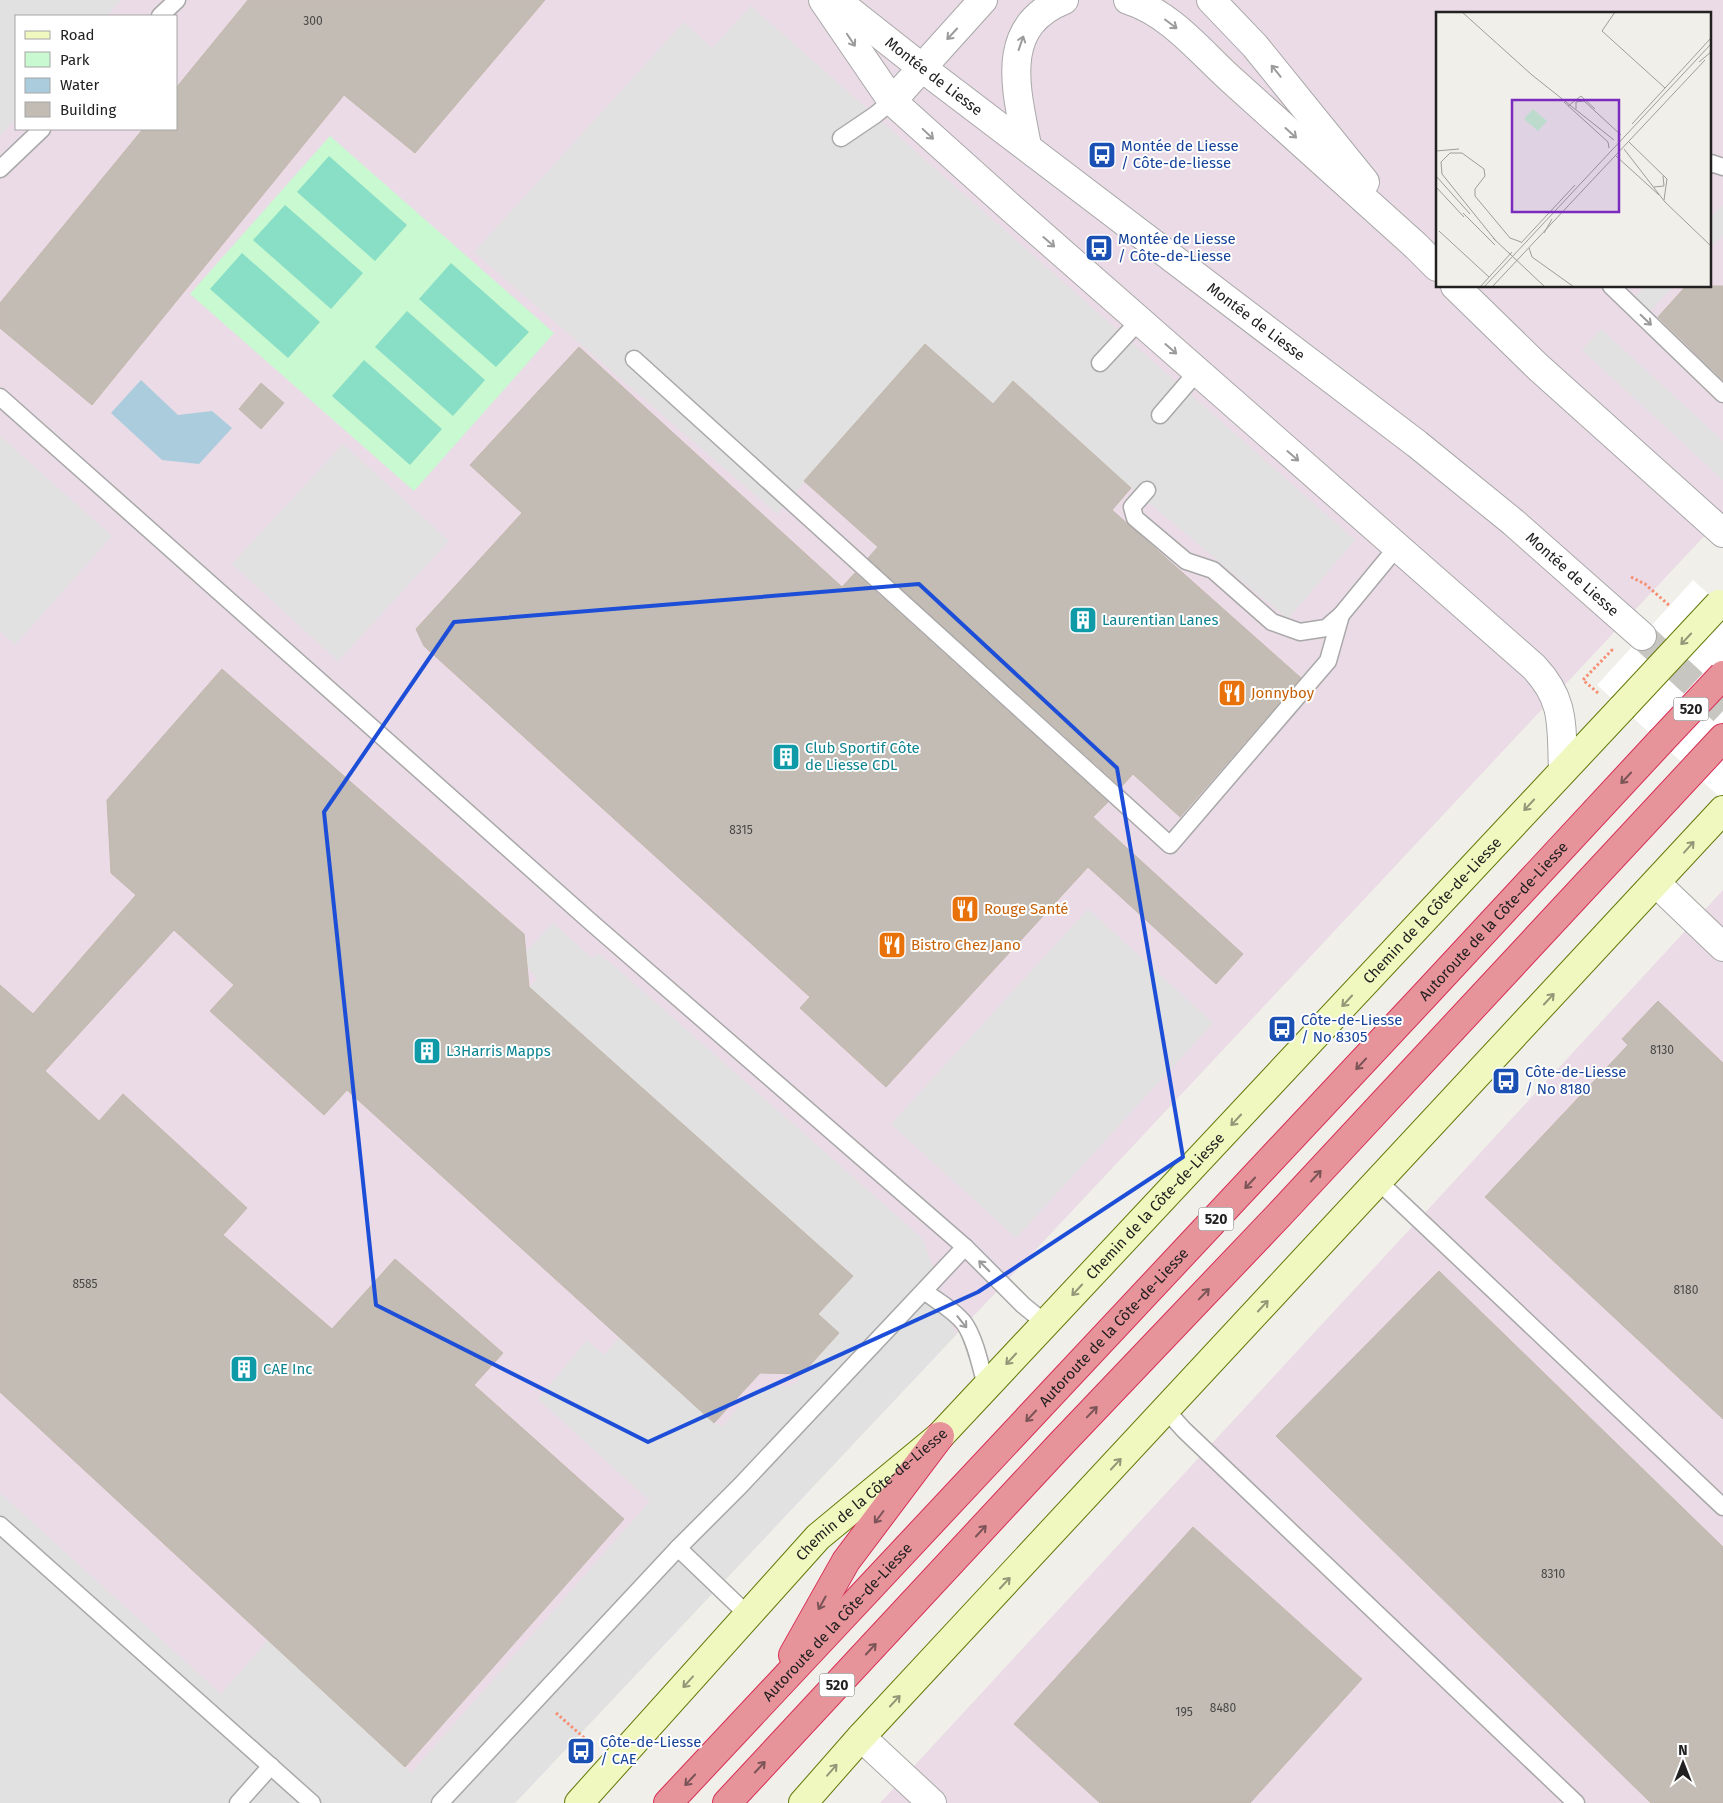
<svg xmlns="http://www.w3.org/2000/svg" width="1723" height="1803" font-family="'Fira Sans',sans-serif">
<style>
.industrial{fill:#eadbe6;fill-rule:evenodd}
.park{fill:#c8f9d1}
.pitch{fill:#89dec6}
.parking{fill:#e1e1e1}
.water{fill:#abccdd}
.pier{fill:#fff}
.building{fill:#c2bcb5;stroke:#c3b8ab}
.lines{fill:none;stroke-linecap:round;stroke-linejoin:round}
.tertiary-tunnel{stroke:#c7c6c1;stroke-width:28;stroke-dasharray:28 14;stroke-linecap:butt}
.service-casing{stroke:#a8a8a8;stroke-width:19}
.minor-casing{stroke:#a8a8a8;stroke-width:30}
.tertiary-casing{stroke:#a8a8a8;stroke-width:30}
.secondary-casing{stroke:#617908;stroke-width:30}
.motorway-casing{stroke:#d72e56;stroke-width:30}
.path{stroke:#f68f74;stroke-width:3;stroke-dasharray:2.5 2.5;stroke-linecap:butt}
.service{stroke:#fff;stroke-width:16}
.minor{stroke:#fff;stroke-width:28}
.tertiary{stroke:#fff;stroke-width:28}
.secondary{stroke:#f0f8bf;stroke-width:28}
.motorway{stroke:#e6939a;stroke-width:28}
.secondary-bridge-casing{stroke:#617908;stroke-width:30;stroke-linecap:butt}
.motorway-bridge-casing{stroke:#d72e56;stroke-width:30;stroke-linecap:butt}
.secondary-bridge{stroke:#f0f8bf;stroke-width:28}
.motorway-bridge{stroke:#e6939a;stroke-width:28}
.oneway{stroke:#9b9b9b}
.oneway2{stroke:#939778}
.oneway3{stroke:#7a5457}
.marked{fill:none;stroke:#1d4ed8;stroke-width:4;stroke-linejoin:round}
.labels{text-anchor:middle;stroke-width:4;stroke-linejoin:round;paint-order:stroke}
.number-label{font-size:12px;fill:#494846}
.shield{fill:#fff;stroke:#646464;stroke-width:1}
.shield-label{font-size:14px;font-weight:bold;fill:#212121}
.street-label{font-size:15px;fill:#212121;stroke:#fff}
.transit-label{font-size:15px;fill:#164399;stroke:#fff;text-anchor:start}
.culture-label{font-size:15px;fill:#0d838f;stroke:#fff;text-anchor:start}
.food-label{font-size:15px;fill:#c56008;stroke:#fff;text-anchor:start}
.inset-road{fill:none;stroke:#9e9d99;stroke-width:1}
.view{fill:#7b2cbf;fill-opacity:0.15;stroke:#7b2cbf;stroke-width:2.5}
.inset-edge{fill:none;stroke:#212121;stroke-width:2.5}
</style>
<rect width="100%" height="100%" fill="#f1efe9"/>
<g class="industrial">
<path d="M0,0H1723V516L1014,1273L515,1803H0ZM1437,14H1709V286H1437ZM16,16H176V129H16Z"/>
<path d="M1723,890V1803H880Z"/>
</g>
<path class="park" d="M330,136L554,333L414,491L190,294Z"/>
<g class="pitch">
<path d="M329,156L407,225L375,261L297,192Z"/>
<path d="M285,205L363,273L331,309L253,240Z"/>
<path d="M242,253L320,322L288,358L210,289Z"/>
<path d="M451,263L529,332L496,367L419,299Z"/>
<path d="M407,311L485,380L453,416L375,347Z"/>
<path d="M364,360L442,429L410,465L332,396Z"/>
</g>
<g class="parking">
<path d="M0,0H121L107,16H16V118L0,136Z"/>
<path d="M751,6L1355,540L1288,619L1131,488L1014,381L993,404L925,344L777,514L474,252L684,22L712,48Z"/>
<path d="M1723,205V235L1709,249V219Z"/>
<path d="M1645,286H1674L1648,313L1633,299Z"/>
<path d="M1601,329L1723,441V480L1582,350Z"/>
<path d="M0,436L112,536L15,645L0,631Z"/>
<path d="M343,444L449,541L338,661L232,564Z"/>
<path d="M1088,909L1213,1023L1016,1238L891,1124Z"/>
<path d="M553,923L592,958L599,954L611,963L923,1239L956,1335L515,1803H0V1493L221,1694L268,1640L411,1773L650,1501L538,1399L587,1340L604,1355L619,1338L714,1423L722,1426L753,1390L794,1385L839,1333L815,1318L853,1276L529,987L537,979L520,958Z"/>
</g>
<path class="water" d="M141,380L178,415L212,411L232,428L199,464L162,460L111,413Z"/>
<path class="pier" d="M1693,580L1723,607V800L1597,685Z"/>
<g class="building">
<path d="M248,0H545L415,153L344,95L92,405L0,328V303L143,129H176V88Z"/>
<path d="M1686,286H1723V380L1658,317Z"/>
<path d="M925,344L993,404L1013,381L1131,488L1112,510L1301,678L1180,817L1133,774L1121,787L868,558L878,547L804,481Z"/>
<path d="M579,347L842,587L855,573L1108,802L1093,817L1243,954L1216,984L1088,867L886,1087L800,1008L810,997L424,646L416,629L522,513L470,465Z"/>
<path d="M261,383L284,403L261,429L239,409Z"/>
<path d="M222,669L524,934L529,987L853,1276L818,1314L839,1333L802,1374L760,1373L714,1423L347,1090L324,1115L210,1011L234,985L174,930L45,1071L99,1121L123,1094L247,1208L223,1235L332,1329L395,1259L503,1353L474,1385L624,1519L405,1767L0,1392V985L33,1014L136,895L111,873L107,800Z"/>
<path d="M1658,1001L1723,1063V1419L1485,1197L1628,1045L1622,1039Z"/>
<path d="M1439,1271L1723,1547V1803H1651L1276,1436Z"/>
<path d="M1193,1527L1362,1679L1250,1803H1100L1014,1724Z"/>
</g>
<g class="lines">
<path class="tertiary-tunnel" d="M1642,636L1723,711"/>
<defs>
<g id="service">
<path d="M160,16L177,0"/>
<path d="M841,138L875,115L892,101"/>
<path d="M1709,165L1711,163L1723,167"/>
<path d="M0,169L42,129"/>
<path d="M1611,286L1723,394"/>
<path d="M634,359L1170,845L1328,661L1341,615"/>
<path d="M1100,363L1139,321"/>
<path d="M0,397L592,923L965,1247L1023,1305L1045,1323"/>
<path d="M1160,415L1197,372"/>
<path d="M1147,490L1132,507L1135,518L1186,561L1213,570L1272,622L1300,632L1326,628L1341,615L1397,547"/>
<path d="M1378,1181L1723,1507"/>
<path d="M924,1291C937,1301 954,1310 964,1323C975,1338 981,1368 986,1386"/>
<path d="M1166,1410L1184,1430L1576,1803"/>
<path d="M0,1525L312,1803"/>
<path d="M678,1548L748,1615"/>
<path d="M238,1803L271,1766"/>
<path d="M440,1803L678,1548L740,1486L965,1247"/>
</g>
<path id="minor" d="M861,1737L932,1803"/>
<g id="tertiary">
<path d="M823,0L892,101L1010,207L1534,667C1566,701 1561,726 1563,770"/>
<path id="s1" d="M836,0L921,67L1417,444L1513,522L1642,636"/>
<path d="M1128,0C1172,14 1202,54 1235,83C1296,138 1356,192 1416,246L1437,267"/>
<path d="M1211,0L1255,46L1365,182"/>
<path d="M892,101L983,0"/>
<path d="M1027,146C1017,91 997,27 1064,0"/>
<path d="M1455,286L1538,367L1723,533"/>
<path d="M1656,883L1723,947"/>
</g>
<g id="secondary">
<path id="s2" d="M579,1803L818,1537L940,1436L1622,708"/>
<path d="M803,1803L861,1737L1723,810"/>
</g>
<g id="motorway">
<path d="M793,1655L846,1561L940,1436"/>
<path id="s3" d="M668,1803L1425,995L1660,742"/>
<path d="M727,1803L1058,1447L1280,1214L1723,738"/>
</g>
</defs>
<use href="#service" class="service-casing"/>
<use href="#minor" class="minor-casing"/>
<use href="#tertiary" class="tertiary-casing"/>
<use href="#secondary" class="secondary-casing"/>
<use href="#motorway" class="motorway-casing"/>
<g class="path">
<path d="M1631,577L1645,584L1670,606"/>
<path d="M1598,693L1583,680L1612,650L1610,649"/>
<path d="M556,1713L589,1742"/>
</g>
<use href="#service" class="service"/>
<use href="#minor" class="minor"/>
<use href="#tertiary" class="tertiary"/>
<use href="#secondary" class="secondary"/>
<use href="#motorway" class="motorway"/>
<defs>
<path id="secondary-bridge" d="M1622,708L1719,604"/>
<path id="motorway-bridge" d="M1660,742L1723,675"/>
</defs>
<use href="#secondary-bridge" class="secondary-bridge-casing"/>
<use href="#motorway-bridge" class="motorway-bridge-casing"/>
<use href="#secondary-bridge" class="secondary-bridge"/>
<use href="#motorway-bridge" class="motorway-bridge"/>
</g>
<defs><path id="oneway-shaft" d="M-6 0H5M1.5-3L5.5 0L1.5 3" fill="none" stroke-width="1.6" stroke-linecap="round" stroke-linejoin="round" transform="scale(1.25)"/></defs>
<g class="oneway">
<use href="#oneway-shaft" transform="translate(1171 24) rotate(37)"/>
<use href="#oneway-shaft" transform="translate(952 34) rotate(133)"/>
<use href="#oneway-shaft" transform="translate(851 40) rotate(56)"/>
<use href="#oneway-shaft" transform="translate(1021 43) rotate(-71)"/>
<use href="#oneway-shaft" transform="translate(1276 71) rotate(-129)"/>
<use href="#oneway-shaft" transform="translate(1291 133) rotate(42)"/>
<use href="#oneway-shaft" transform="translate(928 134) rotate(43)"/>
<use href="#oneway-shaft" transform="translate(1049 242) rotate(41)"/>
<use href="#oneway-shaft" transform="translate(1646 320) rotate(44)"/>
<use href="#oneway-shaft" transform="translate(1171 349) rotate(41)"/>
<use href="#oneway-shaft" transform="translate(1293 456) rotate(41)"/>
<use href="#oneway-shaft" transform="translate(984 1266) rotate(-135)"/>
<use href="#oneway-shaft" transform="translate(962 1322) rotate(51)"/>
</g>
<g class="oneway2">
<use href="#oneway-shaft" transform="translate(1686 639) rotate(133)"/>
<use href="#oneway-shaft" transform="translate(1529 805) rotate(133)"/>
<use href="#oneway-shaft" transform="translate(1689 847) rotate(-48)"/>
<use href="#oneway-shaft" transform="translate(1549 999) rotate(-47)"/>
<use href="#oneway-shaft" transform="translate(1347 1001) rotate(133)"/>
<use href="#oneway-shaft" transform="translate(1236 1120) rotate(133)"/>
<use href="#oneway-shaft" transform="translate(1077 1290) rotate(133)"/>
<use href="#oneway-shaft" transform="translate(1263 1306) rotate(-47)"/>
<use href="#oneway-shaft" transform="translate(1011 1359) rotate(133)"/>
<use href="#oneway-shaft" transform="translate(1116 1464) rotate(-47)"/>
<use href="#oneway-shaft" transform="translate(1005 1583) rotate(-47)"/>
<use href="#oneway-shaft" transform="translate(688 1682) rotate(132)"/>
<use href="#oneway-shaft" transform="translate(895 1701) rotate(-47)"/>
<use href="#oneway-shaft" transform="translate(832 1770) rotate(-49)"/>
</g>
<g class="oneway3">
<use href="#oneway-shaft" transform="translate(1626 778) rotate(133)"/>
<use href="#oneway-shaft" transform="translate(1361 1064) rotate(133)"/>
<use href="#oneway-shaft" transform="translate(1316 1176) rotate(-47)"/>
<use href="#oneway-shaft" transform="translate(1250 1183) rotate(133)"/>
<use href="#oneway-shaft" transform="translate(1204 1294) rotate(-46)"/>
<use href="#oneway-shaft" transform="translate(1092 1412) rotate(-46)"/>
<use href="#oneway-shaft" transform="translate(1031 1416) rotate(133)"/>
<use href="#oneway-shaft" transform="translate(879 1517) rotate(127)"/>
<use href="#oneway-shaft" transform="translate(981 1531) rotate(-47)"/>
<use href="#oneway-shaft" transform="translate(822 1603) rotate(119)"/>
<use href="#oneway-shaft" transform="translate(871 1649) rotate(-47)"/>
<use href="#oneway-shaft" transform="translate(760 1767) rotate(-47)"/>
<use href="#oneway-shaft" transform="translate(690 1780) rotate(133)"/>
</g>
<path class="marked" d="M919,584L1117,768L1183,1157L978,1292L648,1442L376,1305L324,812L454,622Z"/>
<defs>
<symbol id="bus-square" viewBox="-11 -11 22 22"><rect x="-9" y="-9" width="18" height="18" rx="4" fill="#1a4fb4" stroke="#fff"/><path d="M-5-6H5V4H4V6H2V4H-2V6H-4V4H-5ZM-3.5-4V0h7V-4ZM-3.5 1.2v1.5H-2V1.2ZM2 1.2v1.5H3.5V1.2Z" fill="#fff"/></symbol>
<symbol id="building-square" viewBox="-11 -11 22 22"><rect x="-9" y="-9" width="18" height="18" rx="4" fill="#0f9aa8" stroke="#fff"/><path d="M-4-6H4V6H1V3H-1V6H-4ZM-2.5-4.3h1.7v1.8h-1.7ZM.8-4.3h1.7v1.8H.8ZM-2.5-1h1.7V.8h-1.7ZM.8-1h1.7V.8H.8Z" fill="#fff"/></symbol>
<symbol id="restaurant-square" viewBox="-11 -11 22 22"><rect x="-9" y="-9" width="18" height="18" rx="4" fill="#e8710a" stroke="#fff"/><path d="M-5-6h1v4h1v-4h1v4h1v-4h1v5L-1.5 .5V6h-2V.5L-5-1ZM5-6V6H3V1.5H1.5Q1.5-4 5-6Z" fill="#fff"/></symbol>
</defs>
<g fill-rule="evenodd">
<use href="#bus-square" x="1086" y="139" width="32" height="32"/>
<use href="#bus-square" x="1083" y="232" width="32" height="32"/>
<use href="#building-square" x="1067" y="604" width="32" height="32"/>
<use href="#restaurant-square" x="1216" y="677" width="32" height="32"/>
<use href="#building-square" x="770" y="741" width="32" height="32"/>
<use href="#restaurant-square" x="949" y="893" width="32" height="32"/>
<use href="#restaurant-square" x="876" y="929" width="32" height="32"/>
<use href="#bus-square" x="1266" y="1013" width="32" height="32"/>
<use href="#building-square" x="411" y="1035" width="32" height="32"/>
<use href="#bus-square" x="1490" y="1065" width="32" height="32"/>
<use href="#building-square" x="228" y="1353" width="32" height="32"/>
<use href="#bus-square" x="565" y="1735" width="32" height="32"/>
</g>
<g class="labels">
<g class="number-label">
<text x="313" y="25">300</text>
<text x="741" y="834">8315</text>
<text x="1662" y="1054">8130</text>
<text x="85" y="1288">8585</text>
<text x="1686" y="1294">8180</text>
<text x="1553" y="1578">8310</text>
<text x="1223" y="1712">8480</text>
<text x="1184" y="1716">195</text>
</g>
<g class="shield">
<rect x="1673.5" y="697.5" width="35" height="23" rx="4"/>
<rect x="1198.5" y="1207.5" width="35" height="23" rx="4"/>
<rect x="819.5" y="1673.5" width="35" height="23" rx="4"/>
</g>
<g class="shield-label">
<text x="1691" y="714">520</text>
<text x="1216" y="1224">520</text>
<text x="837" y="1690">520</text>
</g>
<g class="street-label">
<text dy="5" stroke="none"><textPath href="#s1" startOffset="124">Montée de Liesse</textPath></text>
<text dy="5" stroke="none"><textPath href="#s1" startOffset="529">Montée de Liesse</textPath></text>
<text dy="5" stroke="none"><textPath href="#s1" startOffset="934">Montée de Liesse</textPath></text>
<text dy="5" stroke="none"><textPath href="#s2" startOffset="1236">Chemin de la Côte-de-Liesse</textPath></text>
<text dy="5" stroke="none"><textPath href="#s3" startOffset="1208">Autoroute de la Côte-de-Liesse</textPath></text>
<text dy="5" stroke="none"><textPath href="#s2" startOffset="831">Chemin de la Côte-de-Liesse</textPath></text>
<text dy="5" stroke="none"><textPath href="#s3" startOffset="652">Autoroute de la Côte-de-Liesse</textPath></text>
<text dy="5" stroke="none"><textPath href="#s2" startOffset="426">Chemin de la Côte-de-Liesse</textPath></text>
<text dy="5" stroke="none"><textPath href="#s3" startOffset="248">Autoroute de la Côte-de-Liesse</textPath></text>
</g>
<g class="transit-label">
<text x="1121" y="151">Montée de Liesse<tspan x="1121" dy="17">/ Côte-de-liesse</tspan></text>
<text x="1118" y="244">Montée de Liesse<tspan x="1118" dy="17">/ Côte-de-Liesse</tspan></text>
<text x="1301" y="1025">Côte-de-Liesse<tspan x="1301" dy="17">/ No 8305</tspan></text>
<text x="1525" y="1077">Côte-de-Liesse<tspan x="1525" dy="17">/ No 8180</tspan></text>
<text x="600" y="1747">Côte-de-Liesse<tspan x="600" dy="17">/ CAE</tspan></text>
</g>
<g class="culture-label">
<text x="1102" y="625">Laurentian Lanes</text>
<text x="805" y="753">Club Sportif Côte<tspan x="805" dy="17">de Liesse CDL</tspan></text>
<text x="446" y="1056">L3Harris Mapps</text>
<text x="263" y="1374">CAE Inc</text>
</g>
<g class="food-label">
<text x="1251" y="698">Jonnyboy</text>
<text x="984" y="914">Rouge Santé</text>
<text x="911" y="950">Bistro Chez Jano</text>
</g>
</g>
<g transform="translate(1436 12)">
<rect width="275" height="275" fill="#f1efe9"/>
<path d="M97,97L111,109L102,119L88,107Z" fill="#c8f9d1"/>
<path class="inset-road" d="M26,0L96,63L178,128M179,0L166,19L229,76M263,50L275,40M128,90L172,130L173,136M132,94L145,84L159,97M140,97V90L148,89L185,123M196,112L275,26M193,130L231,167L228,188M188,137L229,190L275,234M0,139L23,137M180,144L223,183M0,164L34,202M0,175L28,205M218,175L228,174L227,164M27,201L59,233M3,219L53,265M108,221L116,207M57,226L109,275M60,229L6,162L5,150L14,141H26L48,157L49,164L39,177V184L74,226L85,230M85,231L139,173M93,236L96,245L138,275M44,275L76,240M48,275L275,32M56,275L269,48"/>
<path class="view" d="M76,88H183V200H76Z"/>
<rect width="275" height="275" class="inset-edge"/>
</g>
<rect x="15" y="15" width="162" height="115" fill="#ffffff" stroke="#a6a6a6"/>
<rect x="25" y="31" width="25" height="8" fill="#f0f8bf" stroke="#a6a6a6"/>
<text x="60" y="40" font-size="15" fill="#212121">Road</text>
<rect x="25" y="52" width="25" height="15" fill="#c8f9d1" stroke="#a6a6a6"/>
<text x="60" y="65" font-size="15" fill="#212121">Park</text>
<rect x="25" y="78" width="25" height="15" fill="#abccdd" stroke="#a6a6a6"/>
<text x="60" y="90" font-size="15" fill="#212121">Water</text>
<rect x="25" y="102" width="25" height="15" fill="#c2bcb5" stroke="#a6a6a6"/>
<text x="60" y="115" font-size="15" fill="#212121">Building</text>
<g transform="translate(1683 1763)" stroke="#ffffff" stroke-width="4" paint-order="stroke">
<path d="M0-4L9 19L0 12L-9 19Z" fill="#212121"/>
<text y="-8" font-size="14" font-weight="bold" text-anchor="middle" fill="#212121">N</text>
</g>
</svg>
